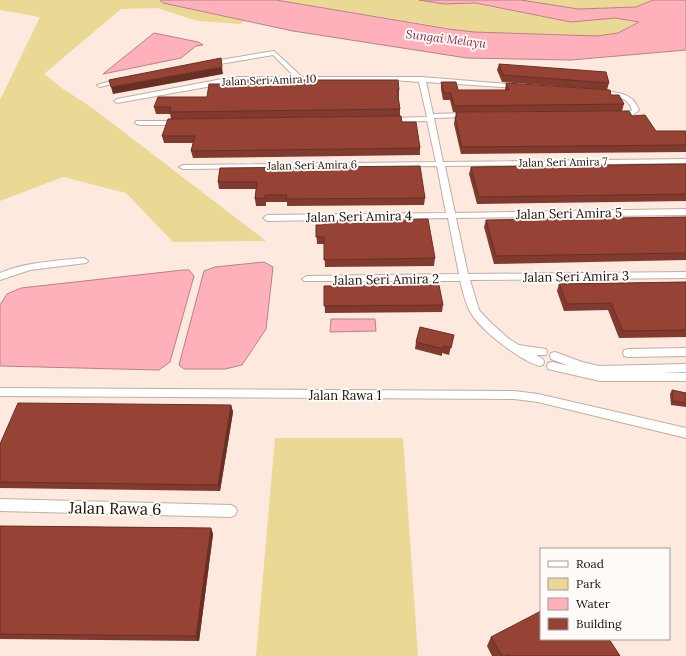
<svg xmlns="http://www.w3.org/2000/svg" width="686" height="656" font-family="Lora,serif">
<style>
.green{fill:#e9d994}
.water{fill:#feb0bb;stroke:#b98087}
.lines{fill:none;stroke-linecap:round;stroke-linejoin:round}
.street-casing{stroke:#c1aea3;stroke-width:2}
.street{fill:#fff;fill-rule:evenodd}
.wall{fill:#813a2e}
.shaded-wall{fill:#692f25}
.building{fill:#964335;stroke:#692f25}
.labels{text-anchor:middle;stroke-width:4;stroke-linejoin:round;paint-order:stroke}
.far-street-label{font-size:11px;fill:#18110d;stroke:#fefaf8}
.far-water-label{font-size:12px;font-style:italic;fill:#932542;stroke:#fefaf8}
.street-label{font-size:13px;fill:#18110d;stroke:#fefaf8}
.near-street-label{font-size:16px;fill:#18110d;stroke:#fefaf8}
</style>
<rect width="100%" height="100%" fill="#fde9dd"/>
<g class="green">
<path d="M0,0H160L163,3L244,21L240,24L198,21L157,8L121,9L44,74L63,89L91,107L266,241L173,242L126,193L63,177L0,201V100L40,17L0,10Z"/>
<path d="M276,0H419L444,4L464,2L571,22L615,18L639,23L618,33L597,36L474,32Z"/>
<path d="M521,0H653L636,7L578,9Z"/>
<path d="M275,438H403L418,656H256Z"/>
</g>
<g class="water">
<path d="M160,0H276L449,29L474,32L597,36L618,33L639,22L615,18L571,22L475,3L444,4L419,0H521L578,9L636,7L653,0H686V50L571,60L467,58L293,31L163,3Z"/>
<path d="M154,33L198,42L203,45L196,46L181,58L103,74Z"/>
<path d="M264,262L273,267L266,329L242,365L225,369H184L179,365L204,271L215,267Z"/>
<path d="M183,270H189L194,276L170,362L159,370L0,366V305L7,294L21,288Z"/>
<path d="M331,319H375L376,331L330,332Z"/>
</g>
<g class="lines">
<defs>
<g id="street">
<path d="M274,51L302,77H422L520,85L521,86L518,88L426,82L433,114L468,113L471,115L468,117L434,118L443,162L686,159V163L445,166L455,213L686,209V215L456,218L468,274L686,272V278L470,280L479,310L490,322L509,339L519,345L546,349L547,352L546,355H536L543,359L544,362L543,365L539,366C519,359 482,332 471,313C465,303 463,291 460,281H304L302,279L307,276L459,274L448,218L267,221L263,218L267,215L446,213L437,166L183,169L179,167L183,165L436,162L427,121L389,122L385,120L389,118L427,117L419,82L393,80L240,81L117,103L114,101L117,99L222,79L240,77H295L273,55L208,66L205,64L208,62Z"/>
<path d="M121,78L124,80L123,81L100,87L97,85Z"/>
<path d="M598,91C615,92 633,92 639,110L633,115H616V113L631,111L632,110C627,93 609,97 596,94V92Z"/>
<path d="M136,121H179L183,123L179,125H139L135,123Z"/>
<path d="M83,258L86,259L88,261L86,263L30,270L0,280V273C26,262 55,261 83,258Z"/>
<path d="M686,348V356L628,357L624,356L623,353L624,350L628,349Z"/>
<path d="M555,352L582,362L599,366L686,364V372L660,373H686V381H600L548,369L547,366L548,363L552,362L569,366L551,359L550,356L551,353Z"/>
<path d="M0,388L514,391L538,394L686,428V438L538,402L514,399L0,396Z"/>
<path d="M0,499L231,505L235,507L237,511L235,515L231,517L0,511Z"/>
</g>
</defs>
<use href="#street" class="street-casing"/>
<use href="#street" class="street"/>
</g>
<g class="wall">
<path d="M499,64L609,83L607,90L502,82L497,70Z"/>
<path d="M240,80L399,90V97H398L400,109V116L171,119L170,114H156L154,107L207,97L240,84Z"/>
<path d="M441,82L458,90H505L506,83L611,95L624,104L622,111L453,112L450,100H443L441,89Z"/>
<path d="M456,112L632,116L656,131H686V152L461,154L454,124Z"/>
<path d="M402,122L420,148V155L193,158L191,151L193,143H164L162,136Z"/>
<path d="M686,164V201L477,204L469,174L471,167Z"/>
<path d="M220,168L425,198L424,205L287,206V202H266V206H256L255,199L256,189H219L218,182Z"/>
<path d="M686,217V260L494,264L484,227L486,220Z"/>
<path d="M316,225L435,258L434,266L325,267L324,244H317Z"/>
<path d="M686,282V337L619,338L608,310L564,311L557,291L559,284Z"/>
<path d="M324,286L443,305L442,312L325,313Z"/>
<path d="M416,342H452L449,355L442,353V356L415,349Z"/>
<path d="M672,390L686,393V407L671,405L670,394Z"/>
<path d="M231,405L233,412L220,491L0,488V444Z"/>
<path d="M0,526L211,528L213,534L199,641L0,639Z"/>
<path d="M491,637L541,639L609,640L620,656H492L487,646Z"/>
</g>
<g class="shaded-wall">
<path d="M222,67L223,74L113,94L111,87Z"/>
<path d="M231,405L233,412L220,491L218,485Z"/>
<path d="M211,528L213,534L199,641L196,636Z"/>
</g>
<g class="building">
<path d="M221,58L222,67L111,87L109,80Z"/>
<path d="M499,64L606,72L609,83L503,75Z"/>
<path d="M240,80H398L399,90H397L400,109L170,112L171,107H154L158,97H207L209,84H242Z"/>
<path d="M441,82H456L458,90H509L506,83L610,90L611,95H619L624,104L454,106L451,93H444Z"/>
<path d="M629,111L632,116L645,115L656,131H686V145L462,147L455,117H457L456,112Z"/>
<path d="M401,116L402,122H416L420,148L191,151L195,136H162L168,119Z"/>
<path d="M686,164V194L479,197L471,167Z"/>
<path d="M420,166L425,198L286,199L287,195H265V198L255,199L257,182H218L220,168Z"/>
<path d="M686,217V253L496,256L486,220Z"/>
<path d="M428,219L435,258L324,260V237H316V225H323V221Z"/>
<path d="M686,282V330L623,331L611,303L567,304L559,284Z"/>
<path d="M439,285L443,305L324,306V286Z"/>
<path d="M420,327L454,335L451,348L444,346L443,349L416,342Z"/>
<path d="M672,390L686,393V403L673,401Z"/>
<path d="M18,403L231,405L218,485L0,482V444Z"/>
<path d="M0,526L211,528L196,636L0,634Z"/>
<path d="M541,611V639H609L620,656H509L508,654L505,656H502L491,637Z"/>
</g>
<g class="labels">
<g class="far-street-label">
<text transform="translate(269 80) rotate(-2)" y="4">Jalan Seri Amira 10</text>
<text transform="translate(563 162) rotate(-1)" y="4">Jalan Seri Amira 7</text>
<text transform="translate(312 165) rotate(-1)" y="4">Jalan Seri Amira 6</text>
</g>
<g class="far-water-label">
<text transform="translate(446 39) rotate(7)" y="4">Sungai Melayu</text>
</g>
<g class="street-label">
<text transform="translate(569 213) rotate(-1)" y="5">Jalan Seri Amira 5</text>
<text transform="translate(359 216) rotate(-1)" y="5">Jalan Seri Amira 4</text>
<text transform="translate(576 276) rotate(-1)" y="5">Jalan Seri Amira 3</text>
<text transform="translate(386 279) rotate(-1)" y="5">Jalan Seri Amira 2</text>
<text x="345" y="400">Jalan Rawa 1</text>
</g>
<g class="near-street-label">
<text transform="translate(115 508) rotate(1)" y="6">Jalan Rawa 6</text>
</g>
</g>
<rect x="540" y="548" width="130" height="92" fill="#fefaf8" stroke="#a29d9a"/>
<rect x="548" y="561" width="20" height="6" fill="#ffffff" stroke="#a29d9a"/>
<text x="576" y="568" font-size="12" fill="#18110d">Road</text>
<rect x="548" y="578" width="20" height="12" fill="#e9d994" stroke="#a29d9a"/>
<text x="576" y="588" font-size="12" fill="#18110d">Park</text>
<rect x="548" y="598" width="20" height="12" fill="#feb0bb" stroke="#a29d9a"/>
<text x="576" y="608" font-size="12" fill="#18110d">Water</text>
<rect x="548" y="618" width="20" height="12" fill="#964335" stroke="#a29d9a"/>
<text x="576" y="628" font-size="12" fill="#18110d">Building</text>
</svg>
